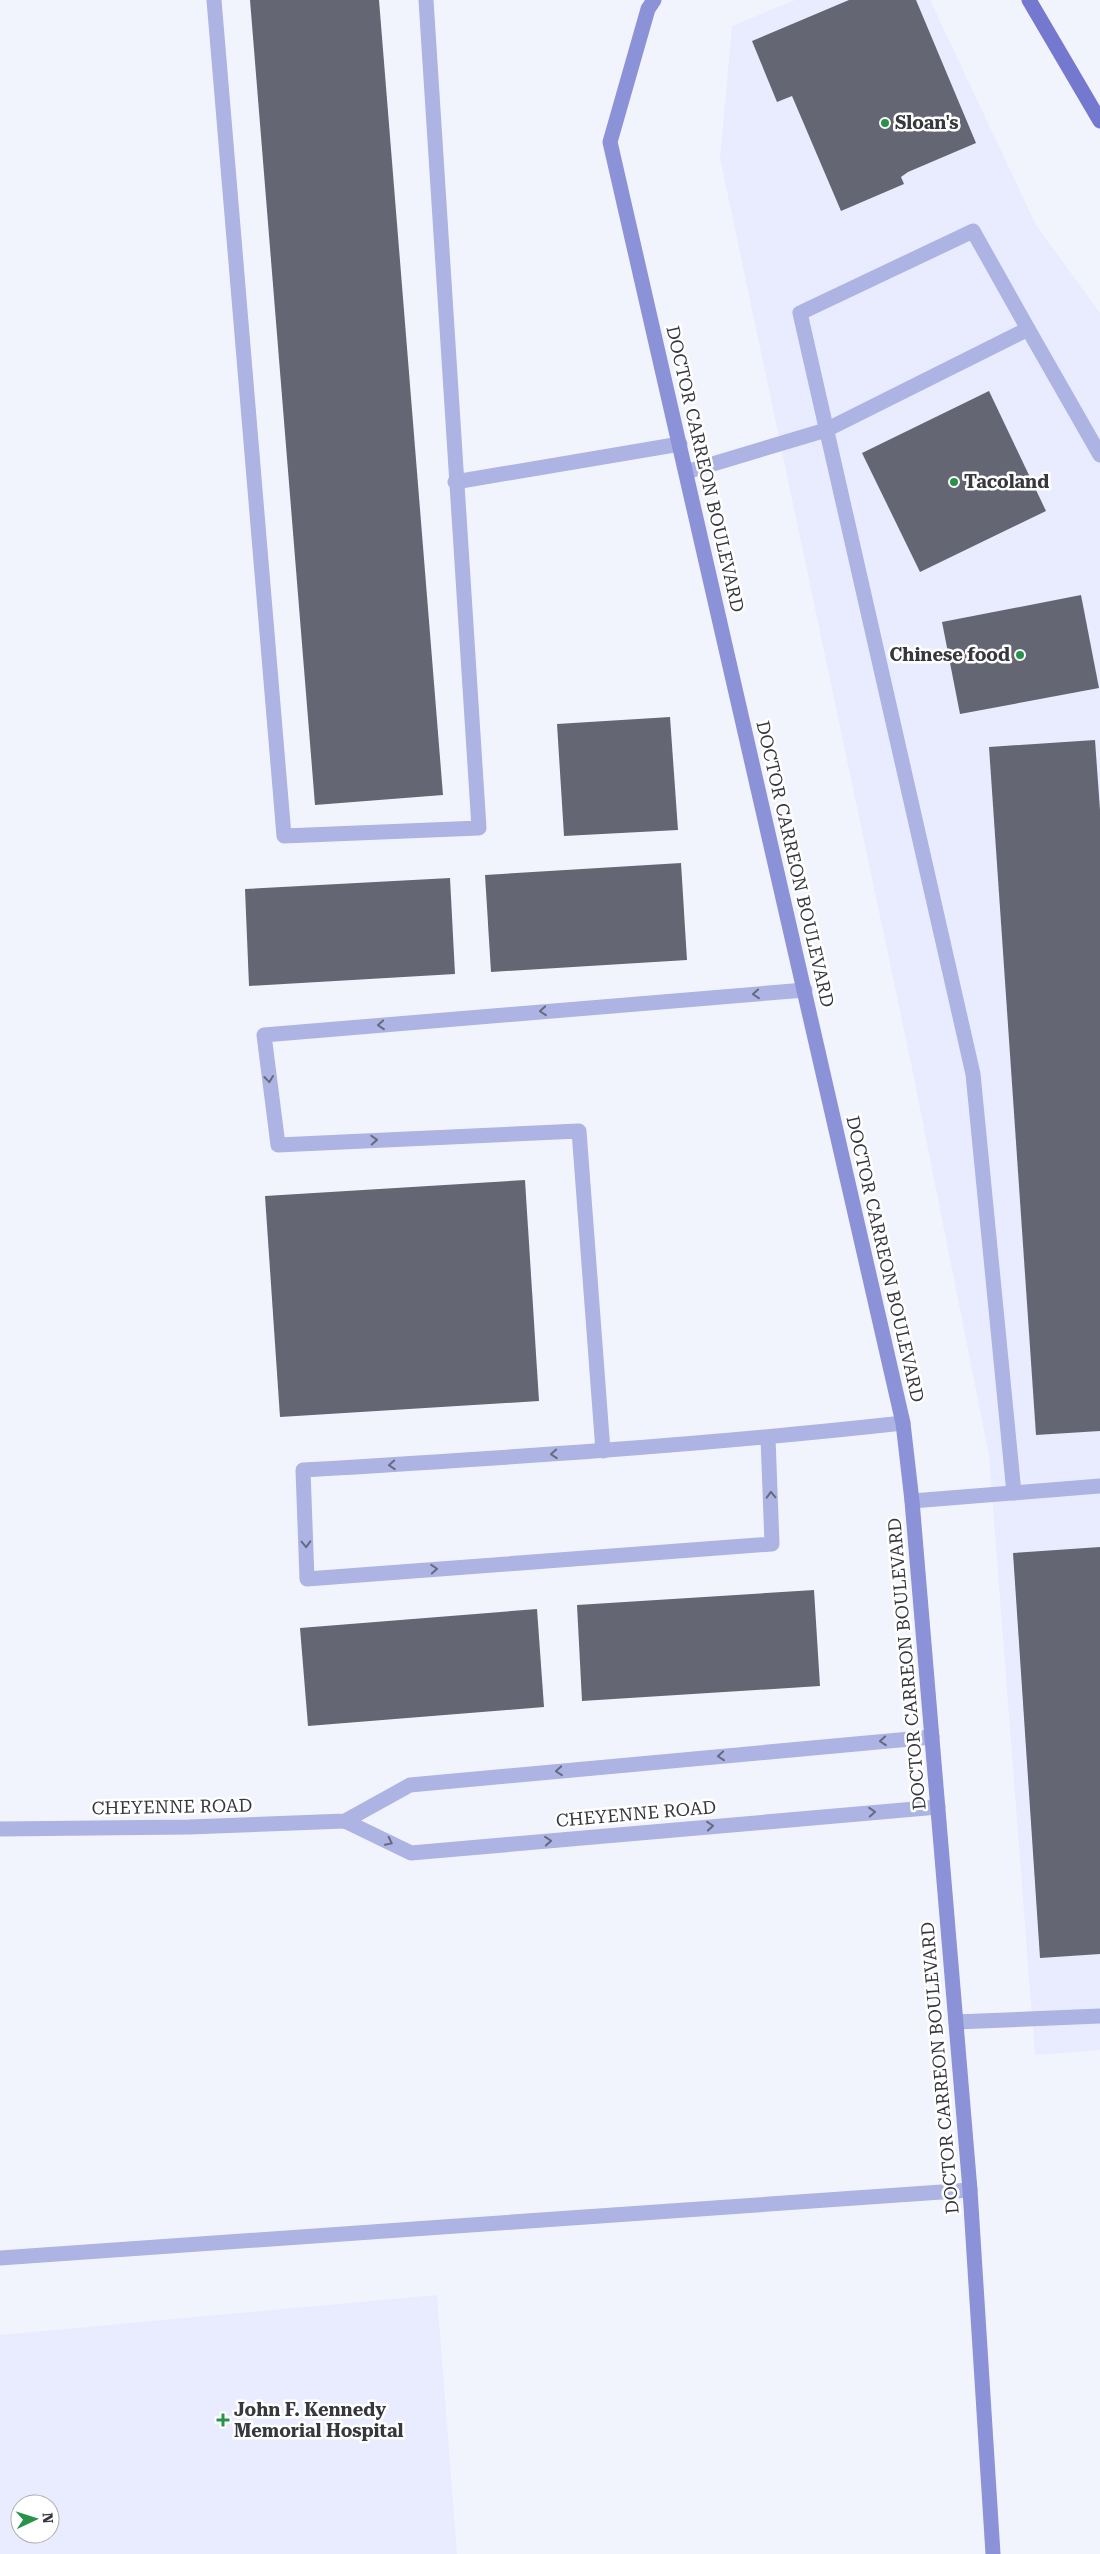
<svg xmlns="http://www.w3.org/2000/svg" width="1100" height="2554" font-family="'Roboto Serif',serif">
<style>
.built{fill:#e9ebfe;fill-rule:evenodd}
.building{fill:#656674}
.lines{fill:none;stroke-linecap:round;stroke-linejoin:round}
.service{stroke:#adb3e3;stroke-width:15}
.minor{stroke:#adb3e3;stroke-width:15}
.secondary{stroke:#8c92d8;stroke-width:15}
.primary{stroke:#7479cf;stroke-width:15}
.oneway{stroke:#666980}
.poi-dot{fill:#289249;stroke:#fff;stroke-width:2}
.labels{text-anchor:middle;stroke-width:5;stroke-linejoin:round;paint-order:stroke}
.poi-label{font-size:18px;font-weight:bold;fill:#37383e;stroke:#fff;text-anchor:start}
.street-label{font-size:18px;fill:#37383e;stroke:#fff}
</style>
<rect width="100%" height="100%" fill="#f2f4fd"/>
<g class="built">
<path d="M795,0H930L1036,225L1100,313V2050L1035,2055L989,1455L911,1063L720,158L732,26Z"/>
<path d="M437,2295L457,2554H0V2335ZM20,2504H50V2534H20Z"/>
</g>
<g class="building">
<path d="M250,0H379L443,795L315,805Z"/>
<path d="M849,0H916L976,143L908,172L901,177L904,184L841,211L792,96L777,102L752,41Z"/>
<path d="M989,391L1046,511L920,572L862,453Z"/>
<path d="M1081,595L1099,688L960,714L942,622Z"/>
<path d="M670,717L678,830L564,836L557,724Z"/>
<path d="M1095,740L1100,810V1431L1036,1435L989,747Z"/>
<path d="M681,863L687,960L491,972L485,875Z"/>
<path d="M450,878L455,974L249,986L245,889Z"/>
<path d="M525,1180L539,1401L280,1417L265,1196Z"/>
<path d="M1100,1547V1954L1040,1958L1013,1553Z"/>
<path d="M814,1590L820,1686L582,1701L577,1605Z"/>
<path d="M537,1609L544,1707L308,1726L300,1628Z"/>
</g>
<g class="lines">
<g class="service">
<path d="M214,0L284,836L479,828L426,0"/>
<path d="M686,472L826,430L1028,329L1100,455"/>
<path d="M455,482L680,444"/>
<path d="M768,1438L772,1544L307,1579L303,1470C504,1458 704,1445 903,1423"/>
<path d="M603,1451L579,1131L278,1145L264,1035L805,990"/>
<path d="M1014,1493L973,1074L800,313L973,231L1028,329"/>
<path d="M912,1501L1100,1486"/>
<path d="M956,2022L1100,2016"/>
<path d="M0,2258L970,2190"/>
</g>
<g class="minor">
<path d="M345,1821L411,1853L938,1807"/>
<path d="M0,1829L189,1827L345,1821L410,1785L932,1737"/>
</g>
<path class="secondary" d="M654,0L648,9L610,142L903,1423L912,1501L970,2190L993,2554"/>
<path class="primary" d="M1029,0L1100,121"/>
</g>
<defs><path id="oneway-chevron" d="M-2-3.5L2.5 0L-2 3.5" fill="none" stroke-width="1.6" stroke-linecap="round" stroke-linejoin="round" transform="scale(1.25)"/></defs>
<g class="oneway">
<use href="#oneway-chevron" transform="translate(756 994) rotate(175)"/>
<use href="#oneway-chevron" transform="translate(543 1011) rotate(175)"/>
<use href="#oneway-chevron" transform="translate(381 1025) rotate(175)"/>
<use href="#oneway-chevron" transform="translate(269 1079) rotate(83)"/>
<use href="#oneway-chevron" transform="translate(374 1140) rotate(-3)"/>
<use href="#oneway-chevron" transform="translate(554 1454) rotate(176)"/>
<use href="#oneway-chevron" transform="translate(392 1465) rotate(176)"/>
<use href="#oneway-chevron" transform="translate(771 1495) rotate(-92)"/>
<use href="#oneway-chevron" transform="translate(306 1544) rotate(88)"/>
<use href="#oneway-chevron" transform="translate(434 1569) rotate(-4)"/>
<use href="#oneway-chevron" transform="translate(883 1741) rotate(175)"/>
<use href="#oneway-chevron" transform="translate(721 1756) rotate(175)"/>
<use href="#oneway-chevron" transform="translate(559 1771) rotate(175)"/>
<use href="#oneway-chevron" transform="translate(872 1812) rotate(-4)"/>
<use href="#oneway-chevron" transform="translate(710 1826) rotate(-5)"/>
<use href="#oneway-chevron" transform="translate(548 1841) rotate(-5)"/>
<use href="#oneway-chevron" transform="translate(389 1842) rotate(26)"/>
</g>
<g class="poi-dot">
<circle cx="885" cy="123" r="5"/>
<circle cx="954" cy="482" r="5"/>
<circle cx="1020" cy="655" r="5"/>
<path d="M220.5 2412.5h5v5h5v5h-5v5h-5v-5h-5v-5h5z"/>
</g>
<g class="labels">
<g class="poi-label">
<text x="895" y="129">Sloan's</text>
<text x="964" y="488">Tacoland</text>
<text x="1010" y="661" text-anchor="end">Chinese food</text>
<text x="234" y="2416">John F. Kennedy<tspan x="234" dy="21">Memorial Hospital</tspan></text>
</g>
<g class="street-label">
<text transform="translate(705 469) rotate(77)" y="6">DOCTOR CARREON BOULEVARD</text>
<text transform="translate(795 864) rotate(77)" y="6">DOCTOR CARREON BOULEVARD</text>
<text transform="translate(885 1259) rotate(77)" y="6">DOCTOR CARREON BOULEVARD</text>
<text transform="translate(907 1664) rotate(-95)" y="6">DOCTOR CARREON BOULEVARD</text>
<text transform="translate(172 1807) rotate(-1)" y="6">CHEYENNE ROAD</text>
<text transform="translate(636 1814) rotate(-5)" y="6">CHEYENNE ROAD</text>
<text transform="translate(940 2068) rotate(-95)" y="6">DOCTOR CARREON BOULEVARD</text>
</g>
</g>
<g transform="translate(35 2519) rotate(86)"><circle r="24" fill="#ffffff" stroke="#afafb2"/>
<path d="M0-4L9 19L0 12L-9 19Z" fill="#289249"/>
<text y="-8" font-size="14" font-weight="bold" text-anchor="middle" fill="#37383e">N</text>
</g>
</svg>
